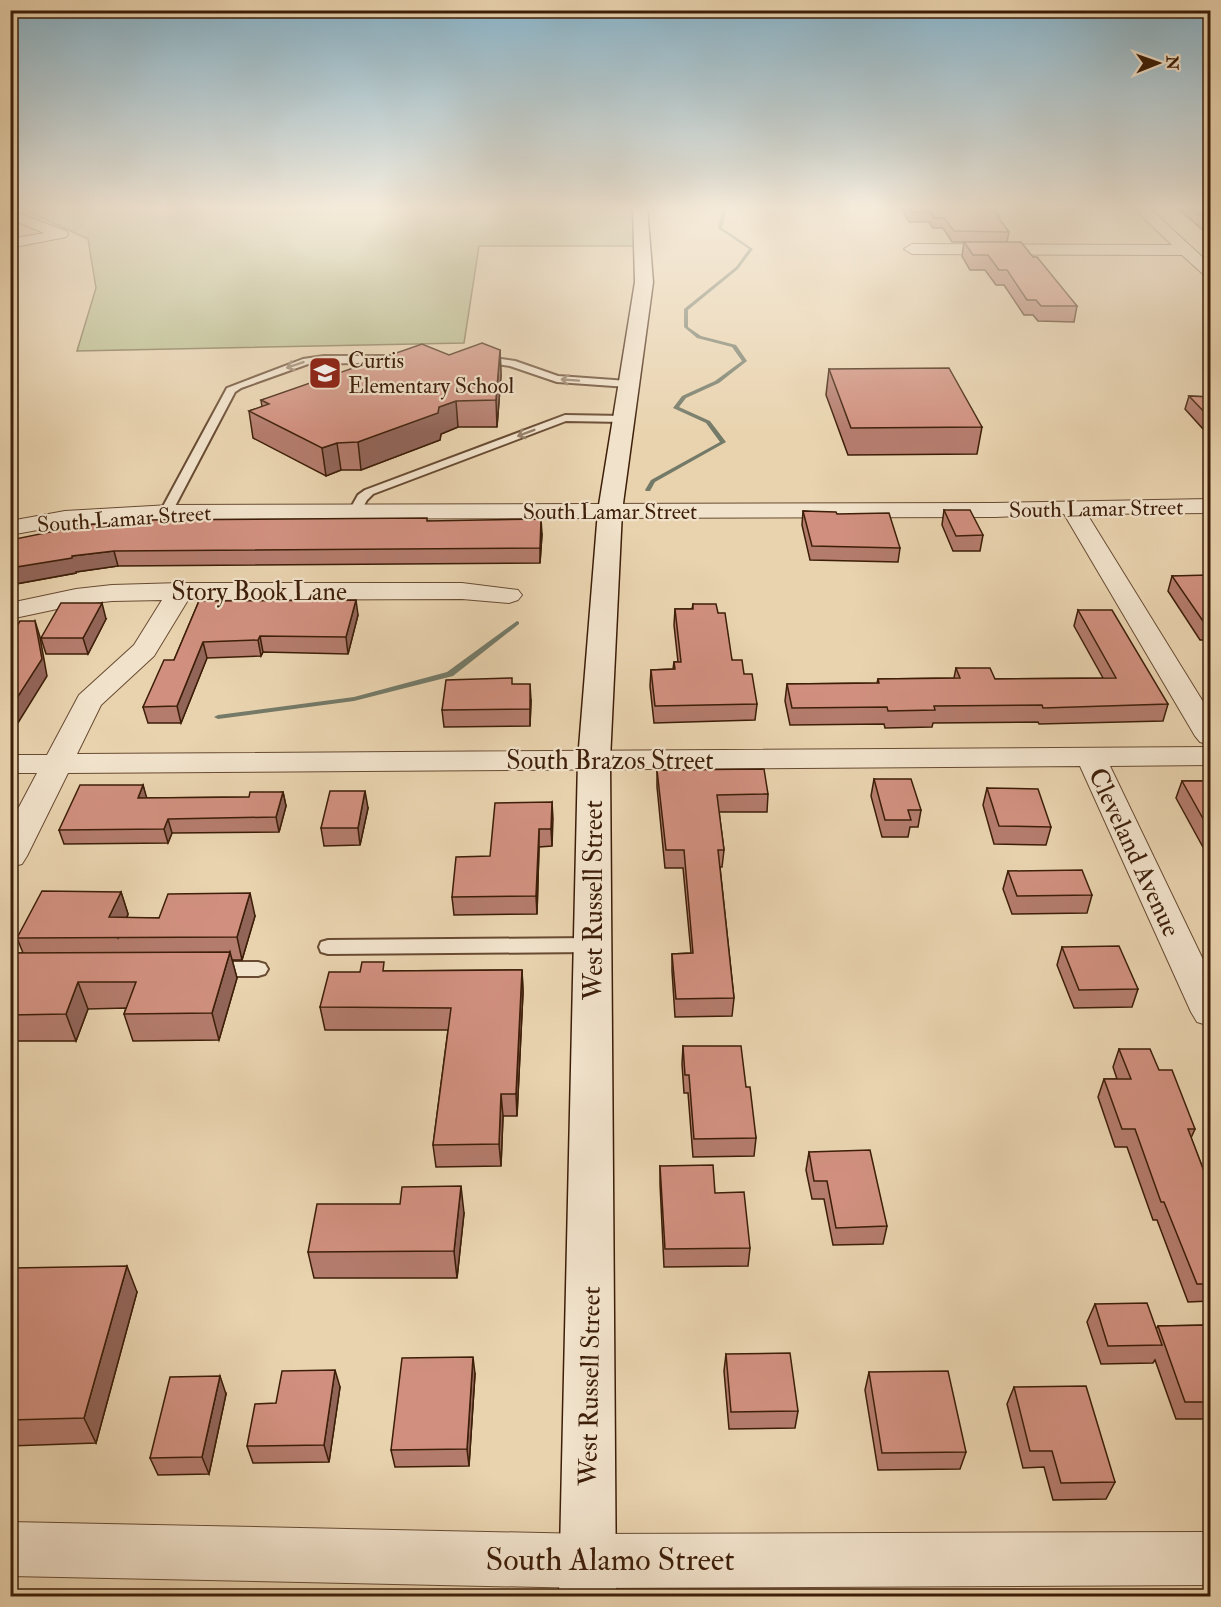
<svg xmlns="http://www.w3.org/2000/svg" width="1221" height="1607" font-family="'IM FELL Double Pica',serif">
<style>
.green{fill:#b6bc8b;stroke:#7a6d4a;stroke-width:1.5}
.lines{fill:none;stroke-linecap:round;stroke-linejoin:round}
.stream{fill:#747a68;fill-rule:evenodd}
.lane-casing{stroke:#684b32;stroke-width:4}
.street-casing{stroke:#684b32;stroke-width:2}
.secondary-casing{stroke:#3d1e08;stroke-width:3}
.lane{fill:#f1e2cb;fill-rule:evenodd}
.street{fill:#f1e2cb;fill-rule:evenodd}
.secondary{fill:#f1e2cb;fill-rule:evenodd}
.wall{fill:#b47c6d;stroke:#3d1e08;stroke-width:1.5}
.shaded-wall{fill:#926559;stroke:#3d1e08;stroke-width:1.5}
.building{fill:#d1907f;stroke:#3d1e08;stroke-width:1.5}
.oneway{stroke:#97806a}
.labels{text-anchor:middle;stroke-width:4.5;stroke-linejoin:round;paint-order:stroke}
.far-poi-label{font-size:22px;fill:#3d1e08;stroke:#f1e2cb;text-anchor:start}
.far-street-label{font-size:22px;fill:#3d1e08;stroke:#f1e2cb}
.street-label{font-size:26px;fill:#3d1e08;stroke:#f1e2cb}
.near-street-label{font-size:32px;fill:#3d1e08;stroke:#f1e2cb}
</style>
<rect width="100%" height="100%" fill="#e9d3af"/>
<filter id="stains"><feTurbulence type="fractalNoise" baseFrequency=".00333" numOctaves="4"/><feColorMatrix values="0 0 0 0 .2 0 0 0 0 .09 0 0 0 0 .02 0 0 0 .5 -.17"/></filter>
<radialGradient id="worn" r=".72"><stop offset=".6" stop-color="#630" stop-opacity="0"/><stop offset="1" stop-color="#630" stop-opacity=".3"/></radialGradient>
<path class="green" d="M19,207H631L635,246H479L464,343L77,351L96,288L88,239Z"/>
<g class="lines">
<g class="stream">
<path d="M723,207H727L722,228L753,249L738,269L688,310V327L701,336L736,345L747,361L719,383L686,398L679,407L710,421L726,442L655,482L650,491H646L645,490L651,480L720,442L706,423L673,408L682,396L715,381L742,361L732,347L697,338L684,327V309L736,267L749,249L718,228Z"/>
<path d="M517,621L519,622V624L453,676L354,701L218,719L214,717L218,715L354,697L447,672Z"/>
</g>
<defs>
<g id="lane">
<path d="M324,356H403L408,359L403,362L308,364L241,388L235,392L172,512L170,515H162L160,512L227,388L303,359Z"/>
<path d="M480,356L515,361L558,376L628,381L633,384L628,387L557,382L510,366L477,361V357Z"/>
<path d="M565,415L624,416L629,419L624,422L566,421L373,494L367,500L359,514H351L349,511L358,495L365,490Z"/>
<path d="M592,938L599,940L601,945L599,950L592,952L328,954L321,952L319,947L321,942L328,940Z"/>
<path d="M212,962H258L265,964L268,969L265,974L258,976H212L205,974L202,969L205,964Z"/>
</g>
<g id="street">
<path d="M1132,207H1148L1210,264V277L1204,275L1182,255L912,254L904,249L912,244L1172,245Z"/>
<path d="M10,210L66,231L68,234L66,237L10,248V239L44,233L10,219Z"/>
<path d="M1210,499V513L1087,514L1210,713V745L1200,742L1195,736L1064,514L995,517L170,519L65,525L10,535V521L65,511L170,505L995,503Z"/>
<path d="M181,583H462L518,590L522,595L518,600L509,603L462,599L188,600L154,656L101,705L77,754L1210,747V765L1110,766L1210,974V1026L1197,1022L1191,1012L1080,766L68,773L27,856L22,864L10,867V824L37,773H10V755H47L79,695L134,645L162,600L112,601L76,605L10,619V603L76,589L112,585Z"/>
<path d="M10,1522L587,1534L1210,1532V1585L587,1588L10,1576Z"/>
</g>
<path id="secondary" d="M633,207H647L653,282L622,511L610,760L616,1596H559L578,760L598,511L635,282Z"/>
</defs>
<use href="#lane" class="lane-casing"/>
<use href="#street" class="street-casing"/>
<use href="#secondary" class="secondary-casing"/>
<use href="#lane" class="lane"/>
<use href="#street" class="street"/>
<use href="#secondary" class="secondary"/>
</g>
<g class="wall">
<path d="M901,207H991L999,216V219L1009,232L1007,242H952L943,228H933L929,222H909Z"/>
<path d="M1176,207H1210V236Z"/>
<path d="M964,242L1033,257L1077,306L1074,322L1038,321L1033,315H1024L1004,285H996L985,270H970L962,256Z"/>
<path d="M500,350L501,375L497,427H458L441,434L440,440L361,470H341L326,476L253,438L249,411L262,407L261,400L449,355Z"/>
<path d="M829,369L982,427L977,454L848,455L826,395Z"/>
<path d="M1189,396L1210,397V432L1204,430L1185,409Z"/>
<path d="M944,510L983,535L980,551H953L942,525Z"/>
<path d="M803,511L837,514L900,548L898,562L810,560L802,525Z"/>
<path d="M428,521L542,534L540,563L118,566L76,572V573L10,585V540Z"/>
<path d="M1172,576L1210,579V640H1200L1168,591Z"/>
<path d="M199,601L358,615L348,654L263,652L261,656L207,658L181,723H148L143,707L174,660Z"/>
<path d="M693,604L718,613L732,660L744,674L757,704L755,720L654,723L650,686L651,670L673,669L674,662H678L674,625L675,609H692Z"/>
<path d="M1078,610L1168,704L1163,721L1039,724L1038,722L933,723L932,727L885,728L884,724L790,725L785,701L787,684L877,683L878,679L954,678L956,668L995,679L1103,678L1074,626Z"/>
<path d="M106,619L88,654H46L41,638Z"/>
<path d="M531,700L530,726L444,727L442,710Z"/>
<path d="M657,770L768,794L767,812H719L724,850L722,867H720L734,998L732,1016L675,1017L672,971V954L691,953L683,868H665L657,787Z"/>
<path d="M874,779L921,810L918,827H910L908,837H882L871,796Z"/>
<path d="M1182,781H1210V860L1176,798Z"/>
<path d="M143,785L146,798L249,797L283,792L286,806L279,832L172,833L168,843L64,844L59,830Z"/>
<path d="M987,788L1051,827L1046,845L994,844L983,805Z"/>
<path d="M552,802V846L539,847L537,914L454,915L452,897Z"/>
<path d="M368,808L360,845L324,846L321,828Z"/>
<path d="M1008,871L1092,895L1087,913L1012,914L1003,889Z"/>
<path d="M121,892L128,914L127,918H159L255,916L242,960H232L237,978L219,1040L133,1041L124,1014L126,1008L88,1009L76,1041H10V953H23L17,938Z"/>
<path d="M1062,947L1138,989L1132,1007L1074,1008L1057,965Z"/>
<path d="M522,970L523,992L517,1116H503L501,1166L436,1167L433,1145L448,1030H325L320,1007L385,971Z"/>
<path d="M683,1046L746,1087L756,1138L754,1156L693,1157L688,1093H684L682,1064Z"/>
<path d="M1119,1049L1159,1070L1195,1129L1191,1138L1210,1187V1301L1188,1302L1157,1220H1153L1127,1147H1115L1098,1097L1104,1079H1117L1113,1067Z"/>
<path d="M809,1152L887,1226L883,1244L833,1245L824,1199H812L806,1170Z"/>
<path d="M660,1166L715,1193L750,1248L748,1266L664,1267L660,1184Z"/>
<path d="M464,1213L457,1278H314L308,1252Z"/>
<path d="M10,1276L137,1292L96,1443L10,1446Z"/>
<path d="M1095,1304L1156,1329L1158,1326L1210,1325V1419H1176L1155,1360L1153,1363L1101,1364L1087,1322Z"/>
<path d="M726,1354L798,1411L795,1428L729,1429L724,1371Z"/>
<path d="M869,1372L966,1452L960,1469L878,1470L865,1390Z"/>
<path d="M475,1374L469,1466L395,1467L391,1450Z"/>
<path d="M340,1387L329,1462L253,1463L247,1446L276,1403Z"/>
<path d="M1014,1387L1115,1482L1106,1499L1053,1500L1044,1467L1023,1468L1007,1404Z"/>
<path d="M226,1394L209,1474L158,1475L150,1458Z"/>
</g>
<g class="shaded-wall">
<path d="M500,350L501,375L497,427L496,400Z"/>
<path d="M456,401L458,427L441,434L440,440L361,470L358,442L439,407Z"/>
<path d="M337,443L341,470L326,476L322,448Z"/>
<path d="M541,519L542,534L540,563V548Z"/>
<path d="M114,551L118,566L76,572V573L10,585V568L72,556Z"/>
<path d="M356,600L358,615L348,654L346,637Z"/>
<path d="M102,603L106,619L88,654L83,638Z"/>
<path d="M35,621L40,637L47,676L13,731L10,725V709Z"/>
<path d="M260,636L263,652L261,656L258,640Z"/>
<path d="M203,642L207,658L181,723L177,706Z"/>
<path d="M530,684L531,700L530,726Z"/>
<path d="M143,785L147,799L138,798Z"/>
<path d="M365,791L368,808L360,845L358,828Z"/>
<path d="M283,792L286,806L279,832L276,817Z"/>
<path d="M552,802L553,819L552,846L551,829Z"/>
<path d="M168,819L172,833L168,843L164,829Z"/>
<path d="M539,829V847L537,914L536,896Z"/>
<path d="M121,892L128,914L118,938L109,917Z"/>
<path d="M250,893L255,916L242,960L237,937Z"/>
<path d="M230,952L237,978L219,1040L212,1013Z"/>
<path d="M522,970L523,992L517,1116L516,1094Z"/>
<path d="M78,982L88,1009L76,1041L66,1014Z"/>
<path d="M501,1094L503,1116L501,1166L499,1144Z"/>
<path d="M10,1111L14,1118L10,1126Z"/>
<path d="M461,1186L464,1213L457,1278L454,1251Z"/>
<path d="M127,1266L137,1292L96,1443L84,1418Z"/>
<path d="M473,1357L475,1374L469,1466L467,1449Z"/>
<path d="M335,1370L340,1387L329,1462L324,1445Z"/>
<path d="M220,1376L226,1394L209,1474L202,1457Z"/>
</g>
<g class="building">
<path d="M908,207H991L999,216H997L1009,232L954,231L944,218H934L930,212H911Z"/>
<path d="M1192,207H1210V223Z"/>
<path d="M964,242H1021L1033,257H1037L1077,306H1041L1036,300H1027L1007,270H999L988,255H973Z"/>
<path d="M482,343L500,350L496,400L456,401L439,407L438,413L358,442L337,443L322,448L249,411L269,404L261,400L422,344L449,355Z"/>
<path d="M949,368L982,427L851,428L829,369Z"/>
<path d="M1189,396L1210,397V417L1208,416Z"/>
<path d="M944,510H970L983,535L956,536Z"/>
<path d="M803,511L836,512L837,514L889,513L900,548L812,546Z"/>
<path d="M427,518V521L541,519L540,548L114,551L72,556V558L10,568V540L85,525L143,520Z"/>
<path d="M1208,575L1210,579V624H1205L1172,576Z"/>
<path d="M356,600L346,637L260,636L258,640L203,642L177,706L143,707L164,660H174L199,601Z"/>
<path d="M61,603H102L83,638H41Z"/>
<path d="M693,604H716L718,613H725L732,660H742L744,674H752L757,704L655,706L651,670L675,669L674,662H681L675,609H693Z"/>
<path d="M1078,610H1112L1168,704L1043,708L1042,705L934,706L935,710L888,711L887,707L792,708L787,684L879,683L878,679L960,678L956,668H990L995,679L1116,678Z"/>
<path d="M20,621H35L42,659L10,709V637Z"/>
<path d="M512,678V684H530V709L442,710L446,680Z"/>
<path d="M764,769L768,794L717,795L724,850H718L734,998L676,999L672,954L693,953L684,850H666L657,770Z"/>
<path d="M874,779H911L921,810H908L911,820H885Z"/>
<path d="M1182,781H1210V831Z"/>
<path d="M80,785H143L138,798L249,797L250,792H283L276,817L168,819L164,829L59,830Z"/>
<path d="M987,788L1038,789L1051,827L999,826Z"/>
<path d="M330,791H365L358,828H321Z"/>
<path d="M552,802L551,829H539L536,896L452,897L456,857L490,856L495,803Z"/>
<path d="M1082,870L1092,895L1017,896L1008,871Z"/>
<path d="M42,891L121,892L109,917L159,918L168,894L250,893L237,937L17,938Z"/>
<path d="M1119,946L1138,989L1079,990L1062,947Z"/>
<path d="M230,952L212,1013L124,1014L136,982H78L66,1014L10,1015V953Z"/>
<path d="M362,962H384L383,971L522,970L516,1094H501L499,1144L433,1145L451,1008L320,1007L329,972H360Z"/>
<path d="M683,1046H741L746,1087H750L756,1138L694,1139L689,1075H685Z"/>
<path d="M1119,1049H1150L1159,1070H1172L1195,1129H1188L1210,1187V1284H1197L1164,1202H1161L1135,1129H1122L1104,1079H1131Z"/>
<path d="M870,1150L887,1226L836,1228L827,1181H814L809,1152Z"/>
<path d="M713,1165L715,1193L744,1192L750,1248L665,1249L660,1166Z"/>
<path d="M461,1186L454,1251L308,1252L317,1204H400L402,1187Z"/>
<path d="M127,1266L84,1418L10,1420V1276L13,1268Z"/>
<path d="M1147,1303L1162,1345L1108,1346L1095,1304Z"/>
<path d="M1210,1325V1402H1185L1158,1326Z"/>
<path d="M790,1353L798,1411L731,1412L726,1354Z"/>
<path d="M473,1357L467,1449L391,1450L402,1358Z"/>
<path d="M335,1370L324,1445L247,1446L255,1404L276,1403L282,1371Z"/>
<path d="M948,1371L966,1452L882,1453L869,1372Z"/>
<path d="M220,1376L202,1457L150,1458L170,1377Z"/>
<path d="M1086,1386L1115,1482L1061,1483L1052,1451H1030L1014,1387Z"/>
</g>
<defs><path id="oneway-shaft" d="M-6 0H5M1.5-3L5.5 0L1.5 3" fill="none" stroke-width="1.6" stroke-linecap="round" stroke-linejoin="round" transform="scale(1.5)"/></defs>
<g class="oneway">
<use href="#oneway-shaft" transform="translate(295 365) rotate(161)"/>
<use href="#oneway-shaft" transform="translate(570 380) rotate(-176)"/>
<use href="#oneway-shaft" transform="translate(526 433) rotate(159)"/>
</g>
<linearGradient id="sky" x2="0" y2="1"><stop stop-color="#88b6ce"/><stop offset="0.48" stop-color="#f5ebdb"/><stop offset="1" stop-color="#f5ebdb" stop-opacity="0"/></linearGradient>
<rect width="1221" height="432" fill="url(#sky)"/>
<defs>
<symbol id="school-square" viewBox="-11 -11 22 22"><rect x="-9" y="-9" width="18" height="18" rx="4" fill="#8f2418" stroke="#f1e2cb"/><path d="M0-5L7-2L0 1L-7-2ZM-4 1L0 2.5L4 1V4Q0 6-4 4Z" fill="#fff"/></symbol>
</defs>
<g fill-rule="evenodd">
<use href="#school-square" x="306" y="354" width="38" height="38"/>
</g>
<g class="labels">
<g class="far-poi-label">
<text x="348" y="368">Curtis<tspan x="348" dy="25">Elementary School</tspan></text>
</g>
<g class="far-street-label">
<text transform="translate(1096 508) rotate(-1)" y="8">South Lamar Street</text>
<text x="610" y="519">South Lamar Street</text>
<text transform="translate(124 518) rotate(-4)" y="8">South Lamar Street</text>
</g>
<g class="street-label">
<text x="259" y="600">Story Book Lane</text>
<text x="610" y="769">South Brazos Street</text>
<text transform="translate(1135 852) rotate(65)" y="9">Cleveland Avenue</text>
<text transform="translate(593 900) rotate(-90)" y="9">West Russell Street</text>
<text transform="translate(589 1386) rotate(-89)" y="9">West Russell Street</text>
</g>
<g class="near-street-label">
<text x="610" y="1570">South Alamo Street</text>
</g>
</g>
<rect width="1221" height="1607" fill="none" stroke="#e9d3af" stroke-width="36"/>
<rect x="12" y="12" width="1197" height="1583" fill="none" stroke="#3d1e08" stroke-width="3"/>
<rect x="18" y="18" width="1185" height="1571" fill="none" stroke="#3d1e08" stroke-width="1.5"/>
<g transform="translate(1158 63) rotate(89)" stroke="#f1e2cb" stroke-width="4.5" paint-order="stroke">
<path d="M0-4.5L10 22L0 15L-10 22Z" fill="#3d1e08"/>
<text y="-9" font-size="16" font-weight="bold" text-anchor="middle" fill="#3d1e08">N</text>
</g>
<rect width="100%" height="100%" filter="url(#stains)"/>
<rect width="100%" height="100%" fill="url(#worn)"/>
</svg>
